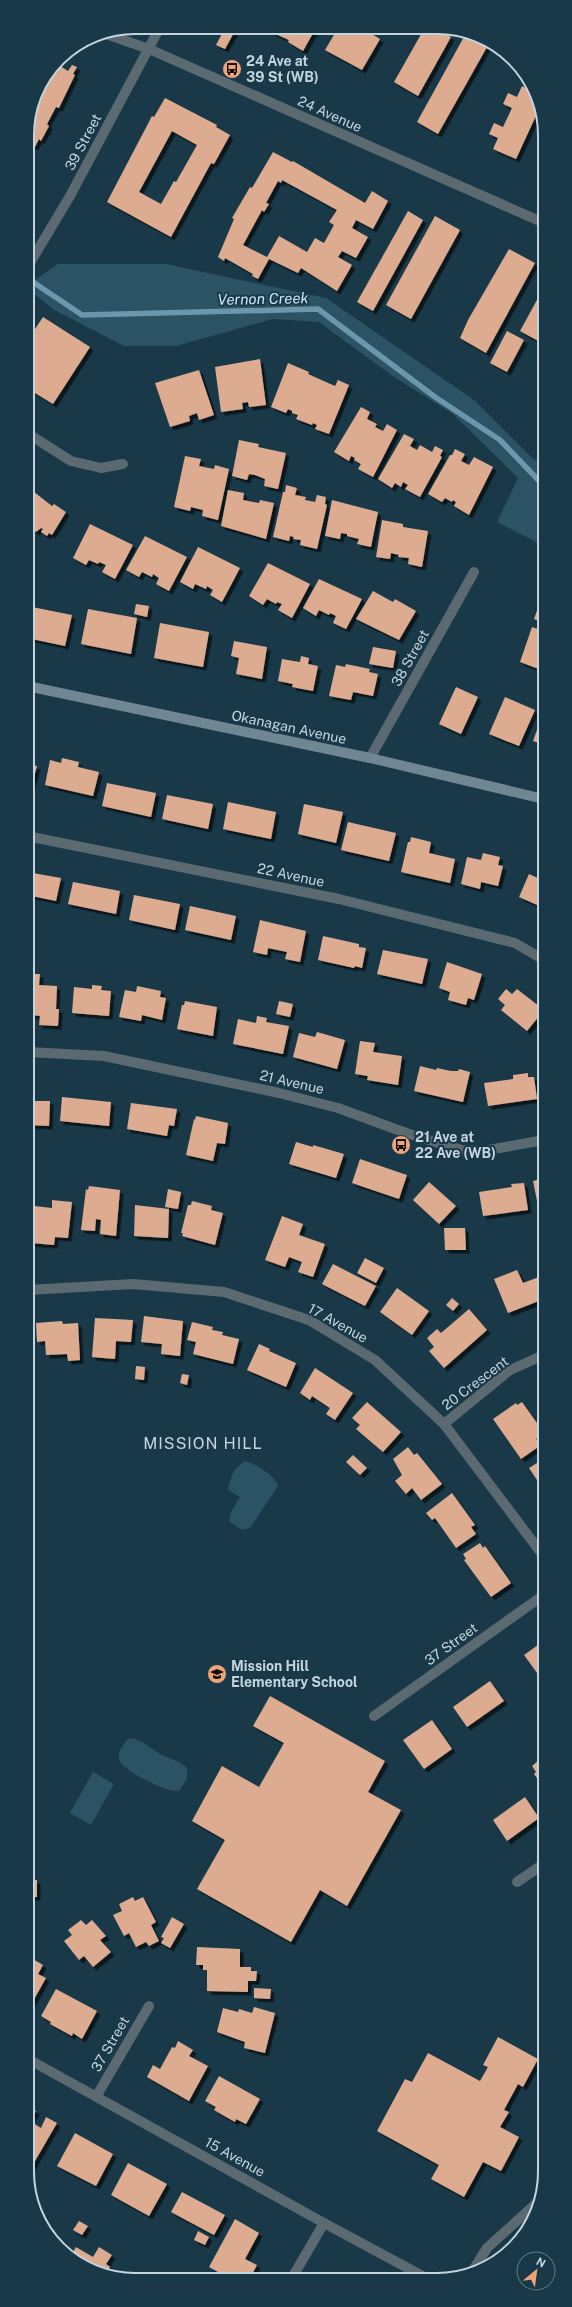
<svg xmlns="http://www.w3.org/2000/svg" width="572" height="2307" font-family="'Public Sans',sans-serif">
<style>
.green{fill:#2c5266}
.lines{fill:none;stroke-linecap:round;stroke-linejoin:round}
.stream{stroke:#6c96ac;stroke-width:5.5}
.building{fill:#dcab90;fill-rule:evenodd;filter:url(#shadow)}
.street{stroke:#5b6971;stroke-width:10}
.secondary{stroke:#708692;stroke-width:10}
.labels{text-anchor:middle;stroke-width:4;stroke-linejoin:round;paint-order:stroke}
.poi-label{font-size:14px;font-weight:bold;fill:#c4d5df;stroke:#1a3948;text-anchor:start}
.street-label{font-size:14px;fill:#c4d5df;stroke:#1a3948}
.water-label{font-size:15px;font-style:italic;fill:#c7e6f7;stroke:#1a3948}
.quarter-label{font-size:16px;letter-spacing:1px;fill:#c4d5df;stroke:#1a3948}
.rim{fill:none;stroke:#c4d5df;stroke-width:2}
</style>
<defs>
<filter id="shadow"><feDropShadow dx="3.5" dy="3.5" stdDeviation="0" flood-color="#0009"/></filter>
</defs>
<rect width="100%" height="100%" fill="#1a3948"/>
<g class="green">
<path d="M58,264H166L326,298L474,400L530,456L544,467V546L497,522L518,478L453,414L394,377L319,322L273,319L176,346H124L54,310L27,288V285Z"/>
<path d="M245,1461C254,1463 276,1476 278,1486L250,1528L242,1530L230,1522C228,1513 236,1505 240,1497L228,1490C230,1478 234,1467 245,1461Z"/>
<path d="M129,1738C143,1739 150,1749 162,1755C171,1759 180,1761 187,1768V1779L179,1791C169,1794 122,1770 119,1760C117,1752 124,1743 129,1738Z"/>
<path d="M93,1772L114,1784L91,1825L70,1813Z"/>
</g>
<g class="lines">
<path class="stream" d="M27,278L82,315L318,309L435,397L500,440L544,486"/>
</g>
<g class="building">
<path d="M225,28L236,29L225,49L216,45Z"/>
<path d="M262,28H316L303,51L288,42L289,40Z"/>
<path d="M338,28H362L380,39L362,70L325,50Z"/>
<path d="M424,29H437L451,37L418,96L394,82Z"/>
<path d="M465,35L487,47L438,134L417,122Z"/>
<path d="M58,60L57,64L68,71L72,65L77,67L73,74L75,75L59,108L56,107L47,124L49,126L41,141L39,139L35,147L27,143V128L35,93Z"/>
<path d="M522,86L535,93L540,107L516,159L493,149L498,138L489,134L494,123L503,127L512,108L503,104L508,93L517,97Z"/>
<path d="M165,98L217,125L216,127L230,135L214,164L211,163L171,237L107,202L152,116L154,117ZM172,131L197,145L176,182L174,181L161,204L139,192Z"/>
<path d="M273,152L292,162L293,161L365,203L372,191L388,201L373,229L356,220L352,228L368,237L356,258L342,251L338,257L352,265L337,291L301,268L298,273L269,259L258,279L252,276L253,274L225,258L224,261L218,257L234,219L232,218L250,187L252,188ZM282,180L337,210L329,222L334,225L324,243L315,238L307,252L279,236L267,257L243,245L262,210L264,212L269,204L266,203L278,181L281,183Z"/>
<path d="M544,152V171L537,168Z"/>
<path d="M408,211L423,220L373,311L357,302Z"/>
<path d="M435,216L460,230L411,319L386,305Z"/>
<path d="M509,249L535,263L486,353L460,338L468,320Z"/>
<path d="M544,287V344L520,331Z"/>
<path d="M43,317L90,347L53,404L27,388V341Z"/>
<path d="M507,331L524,340L507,372L490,363Z"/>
<path d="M260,359L266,405L249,407L248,402L242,403L243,409L221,412L215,367Z"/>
<path d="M288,363L309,372L308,374L335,386L338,380L349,385L329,434L315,429L317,425L313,423L312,425L296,419L298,415L292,413V411L288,409L286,413L271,407Z"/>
<path d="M199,370L214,415L199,420L197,413L189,416L190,421L170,427L155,383Z"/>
<path d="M361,407L370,412L367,419L377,424L375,427L383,431L387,424L397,430L373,477L358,469L361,464L354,460L355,458L351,456L349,461L334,452Z"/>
<path d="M404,434L414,439L410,446L417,450L420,445L432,452L435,446L443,450L440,456L442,457L420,497L405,489L408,485L403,482L401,487L395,483L392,488L378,479Z"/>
<path d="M239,440L259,444L258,447L286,453L278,489L264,486L265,479L255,475L249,474L247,480L232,476Z"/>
<path d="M455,449L465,454L461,461L469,465L474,457L493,467L469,515L454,506L456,502L453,500L452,502L445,498L442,502L428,494L450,455H452Z"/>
<path d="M185,456L201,459L199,466L214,469L215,465L229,469L218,520L202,516L203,510L191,507L190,511L174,507Z"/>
<path d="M286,485L297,488L295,495L306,497L305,500L315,502L317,495L326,497L325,504L327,505L317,549L300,545L301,540L293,539L294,537L290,536L289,541L273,537L283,492H285Z"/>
<path d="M29,488L52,506L54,504L66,512L52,535L49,533L47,536L41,532L43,529L41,528L36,532L30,528L32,525L27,522Z"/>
<path d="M228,490L244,493L243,500L259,503L260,500L274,503L266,539L221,526Z"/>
<path d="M332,500L378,512L371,547L357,544L359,539L347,536V534L341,533L340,539L325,536Z"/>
<path d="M382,520L403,524V527L428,531L422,567L408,564L409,558L398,557L399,555L391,553L390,559L376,557Z"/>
<path d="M90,524L133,545L115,579L102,572L106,565L99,562L98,564L89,560L86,565L73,558Z"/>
<path d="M145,536L187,557L169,591L156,584L159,578L153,574L152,577L142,572L139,577L126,570Z"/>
<path d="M198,547L240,568L222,602L210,595L213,590L207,586L206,589L195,584L193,589L180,582Z"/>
<path d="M268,563L310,584L292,618L278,610L282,604L277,602L276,604L267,599L263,605L249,596Z"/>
<path d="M319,579L362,599L346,629L333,623L336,616L330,613L329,615L319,610L316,616L303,608Z"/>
<path d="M373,591L393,602L395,599L416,611L399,640L356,619Z"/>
<path d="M544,591V623L534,619Z"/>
<path d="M136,604L149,606L147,617L134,614Z"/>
<path d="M27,606L72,615L65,646L27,638Z"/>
<path d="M88,609L137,618L131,654L81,644Z"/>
<path d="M160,623L209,632L203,667L154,658Z"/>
<path d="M532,627L544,631V671L520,662Z"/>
<path d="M234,641L267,647L262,679L236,674L239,658L231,656Z"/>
<path d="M373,647L396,651L393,668L369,664Z"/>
<path d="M301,656L309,658L308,664L318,666L313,691L292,687L293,684L278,681L282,659L300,662Z"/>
<path d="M346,664L370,669L369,672L378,674L373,696L353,692L351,700L329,696L336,665L345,667Z"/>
<path d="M456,687L478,697L461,734L439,724Z"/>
<path d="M505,697L535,710L519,746L489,734Z"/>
<path d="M542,716L544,717V745L533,741Z"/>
<path d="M62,758L79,762L78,767L99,772L93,796L45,785L50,760L61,763Z"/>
<path d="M27,764L37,766L30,791H27Z"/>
<path d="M107,783L156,793L151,817L102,806Z"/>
<path d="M167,795L213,804L208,829L162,819Z"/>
<path d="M228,802L276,812L271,839L223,829Z"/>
<path d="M304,804L343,812L336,843L298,834Z"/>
<path d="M348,822L396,833L389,861L341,850Z"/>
<path d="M411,837L431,842L429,853L455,859L450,883L401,872L408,842H410Z"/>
<path d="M483,853L500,857L498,865L503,866L498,886L481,882L480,889L461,884L467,857L481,860Z"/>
<path d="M27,872L61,878L56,901L27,895Z"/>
<path d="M529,874L544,881V908L519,897Z"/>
<path d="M73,882L120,891L116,914L68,904Z"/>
<path d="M134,895L180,904L175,930L129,920Z"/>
<path d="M190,906L236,916L231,940L185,930Z"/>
<path d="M260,920L306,931L300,962L285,959L287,952L268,948L267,955L253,952Z"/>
<path d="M323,936L359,944V947L366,948L362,968L355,966L354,968L318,960Z"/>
<path d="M383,950L428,959L422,984L377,974Z"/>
<path d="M447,962L482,974L474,1000L468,998L466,1005L448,1000L450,992L439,988Z"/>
<path d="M28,974H40L39,985L57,986L56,1009H59L58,1026L39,1025L40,1016L32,1015V1010H28Z"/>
<path d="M92,985L102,986L101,990L111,991L109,1016L72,1013L74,987L92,989Z"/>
<path d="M137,986L161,991L160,997L166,998L162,1020L142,1015L141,1021L119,1017L125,990L136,992Z"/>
<path d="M506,989L512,994L517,989L544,1010L527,1031L501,1010L505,1005L498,999Z"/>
<path d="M185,1001L217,1007L213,1036L177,1029L182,1005H184Z"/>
<path d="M279,1001L293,1004L290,1017L276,1014Z"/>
<path d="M257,1016L267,1018L266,1022L289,1026L283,1054L233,1044L238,1019L256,1023Z"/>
<path d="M317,1032L345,1040L337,1069L293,1057L299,1033L315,1037Z"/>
<path d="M360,1041L375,1043L373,1052L402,1056L398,1085L367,1080L368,1076L355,1074Z"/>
<path d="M420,1066L436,1070L437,1068L451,1071H458L459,1069L470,1072L463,1102L414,1091Z"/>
<path d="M528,1073V1077H534L537,1099L488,1106L484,1083L513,1079V1075Z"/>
<path d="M62,1097L111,1102L109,1126L60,1121Z"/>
<path d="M28,1101H50L49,1126L28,1125Z"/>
<path d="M131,1103L177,1109L174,1126L169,1125L167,1136L127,1129Z"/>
<path d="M196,1116L228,1123L225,1144L217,1143L213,1161L186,1155L194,1119L195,1120Z"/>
<path d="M296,1142L313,1147V1145L344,1154L336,1178L289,1164Z"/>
<path d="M360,1159L407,1175L399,1199L352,1183Z"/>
<path d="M544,1178V1205L538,1206L533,1181Z"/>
<path d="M429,1182L456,1206L439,1224L413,1200Z"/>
<path d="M524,1183L528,1210L483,1216L479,1192L512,1187L511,1184Z"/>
<path d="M89,1186L120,1190L116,1236L100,1234L101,1220L96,1219L95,1231L81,1230L86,1189L88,1190Z"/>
<path d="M168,1189L181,1192L178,1209L165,1207Z"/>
<path d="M52,1200L72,1202L68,1238L55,1237L54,1245L31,1243L34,1206L52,1208Z"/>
<path d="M192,1201L212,1206L211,1210L223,1213L215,1245L182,1236L183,1233H181L188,1205H191Z"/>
<path d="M135,1205L169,1209L168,1238L134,1236Z"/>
<path d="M282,1216L303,1224L299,1235L325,1244L313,1277L298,1272L302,1262L289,1257L285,1267L265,1260Z"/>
<path d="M444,1228H465L466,1250H445Z"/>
<path d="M365,1258L384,1268L376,1283L357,1273Z"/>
<path d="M333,1264L376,1286L365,1306L322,1284Z"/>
<path d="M517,1270L523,1283L539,1277L542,1284L539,1285L544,1299L508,1313L494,1279Z"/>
<path d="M397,1288L429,1311L412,1335L380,1312Z"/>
<path d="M452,1298L459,1304L453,1311L446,1305Z"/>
<path d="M469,1309L487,1330L444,1368L429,1351L434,1347L427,1338L437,1329L441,1333Z"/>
<path d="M144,1316L183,1321L180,1356L161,1354L162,1344L141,1342Z"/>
<path d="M95,1318L133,1320L131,1342L116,1341L115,1359L92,1357Z"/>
<path d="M62,1321L63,1324L78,1323L80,1360L68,1361L67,1354L46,1355L45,1341L37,1342L36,1323Z"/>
<path d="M192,1322L213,1327L212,1330L223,1332L222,1335L239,1339L233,1364L193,1354L196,1342L187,1340Z"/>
<path d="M259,1344L270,1349L269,1351L296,1363L286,1387L247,1370Z"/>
<path d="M136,1366L145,1367L144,1380L135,1379Z"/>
<path d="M315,1368L353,1393L335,1420L326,1414L330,1408L312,1396L310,1400L300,1393Z"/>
<path d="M182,1374L189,1375L187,1385L180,1383Z"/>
<path d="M367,1402L401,1432L383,1452L356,1429L360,1425L352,1418Z"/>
<path d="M522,1402L544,1433L536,1439L541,1445L521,1459L493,1419L516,1403L517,1405Z"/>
<path d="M408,1447L414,1455L417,1453L442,1484L421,1500L412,1488L406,1494L395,1481L402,1475L393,1459Z"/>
<path d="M353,1455L367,1468L360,1475L346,1462Z"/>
<path d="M545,1458V1492L529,1468Z"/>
<path d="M452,1493L475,1525L471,1527L476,1534L456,1548L435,1518L432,1520L426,1513Z"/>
<path d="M480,1543L483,1548L485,1546L511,1583L491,1597L464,1560L466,1559L463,1554Z"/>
<path d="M545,1640V1684L524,1655Z"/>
<path d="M490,1681L504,1701L467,1727L453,1707Z"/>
<path d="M270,1696L385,1761L368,1792L401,1810L347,1906L320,1890L291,1942L197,1889L225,1840L192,1821L222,1766L259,1787L284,1743L253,1726Z"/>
<path d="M432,1720L452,1749L424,1769L403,1740Z"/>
<path d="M540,1759L545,1765V1789L534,1774L536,1772L532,1766Z"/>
<path d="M525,1797L539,1818L507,1841L493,1820Z"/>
<rect x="28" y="1880" width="9" height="17"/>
<path d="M133,1897L135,1901L143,1897L156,1922L151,1925L159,1941L149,1946L146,1942L136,1947L129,1933L124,1936L113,1915L122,1911L119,1904Z"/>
<path d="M172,1917L184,1924L170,1948L161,1943L164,1938L161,1937Z"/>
<path d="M81,1920L86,1925L92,1920L106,1936L100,1940L111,1952L93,1967L84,1956L79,1960L64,1941L72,1935L68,1930Z"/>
<path d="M197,1947L240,1949V1967H251V1971H257L256,1981H248V1992L207,1991V1970H203V1965H196Z"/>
<path d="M31,1958L43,1965L38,1974L46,1978L28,2010V1963Z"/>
<path d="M254,1988L271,1989L270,1999L254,1998Z"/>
<path d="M56,1989L97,2011L82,2039L73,2033L72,2036L50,2024L51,2022L41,2016Z"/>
<path d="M254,2007L275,2013L265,2053L244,2048L245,2042L217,2032L223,2008L238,2012L239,2009L252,2013Z"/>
<path d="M498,2037L538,2059L523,2087L518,2084L504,2110L509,2112L500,2127L519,2137L501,2171L483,2162L464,2197L431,2179L439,2165L377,2131L405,2079L412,2082L428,2053L480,2081L488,2067L483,2065Z"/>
<path d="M178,2041L193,2050L189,2056L208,2066L189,2101L147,2077L153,2065L160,2069L172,2047L175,2048Z"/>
<path d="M219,2076L260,2099L246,2124L236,2119L235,2122L214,2110L216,2107L205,2101Z"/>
<path d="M28,2107L36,2111L30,2121L41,2128L46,2117L57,2123L31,2168L28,2167Z"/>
<path d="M75,2133L113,2154L96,2186L57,2166Z"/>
<path d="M128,2163L167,2184L149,2216L111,2195Z"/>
<path d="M182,2192L225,2215L214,2235L171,2212Z"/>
<path d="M235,2219L259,2233L245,2259L257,2265L250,2278H229L209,2267Z"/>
<path d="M79,2221L88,2226L82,2235L73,2230Z"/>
<path d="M47,2228L55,2232L51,2238Z"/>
<path d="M198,2231L209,2237L205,2245L194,2240Z"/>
<path d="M76,2247L93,2257L99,2247L112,2255L106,2264L110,2267L105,2275L81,2266L70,2257Z"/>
<path d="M324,2273L333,2279H321Z"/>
</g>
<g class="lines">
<g class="street">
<path d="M103,33L149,49L544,223"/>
<path d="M27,268L70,196L160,27"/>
<path d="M27,433L71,461L101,468L123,464"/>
<path d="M370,758L474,572"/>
<path d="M27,836L339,899L515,943L544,960"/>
<path d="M28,1052L104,1056L279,1093L338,1108L409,1134L462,1150L483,1151L544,1140"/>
<path d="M28,1290L133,1284L224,1292L309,1320L375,1360L444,1424L545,1558"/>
<path d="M444,1424L510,1370L544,1355"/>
<path d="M374,1716L545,1594"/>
<path d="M517,1882L545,1863"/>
<path d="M28,2059L324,2223L428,2279"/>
<path d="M96,2097L149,2006"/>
<path d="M472,2272L487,2248L540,2200"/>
<path d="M292,2278L324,2223"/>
</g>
<path class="secondary" d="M27,686L370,758L544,799"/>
</g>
<defs>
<symbol id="bus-disc" viewBox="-11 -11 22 22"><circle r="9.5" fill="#efa378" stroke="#1a3948"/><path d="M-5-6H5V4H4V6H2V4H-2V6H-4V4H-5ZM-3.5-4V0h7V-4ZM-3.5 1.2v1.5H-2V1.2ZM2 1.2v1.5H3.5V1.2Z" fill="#111"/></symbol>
<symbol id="school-disc" viewBox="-11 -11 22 22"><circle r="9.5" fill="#efa378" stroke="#1a3948"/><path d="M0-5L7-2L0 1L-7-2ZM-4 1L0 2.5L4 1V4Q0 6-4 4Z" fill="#111"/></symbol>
</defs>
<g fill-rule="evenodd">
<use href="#bus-disc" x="221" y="58" width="22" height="22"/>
<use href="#bus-disc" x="390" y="1134" width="22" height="22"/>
<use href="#school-disc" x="206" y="1663" width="22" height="22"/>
</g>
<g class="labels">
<g class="poi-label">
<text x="246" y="66">24 Ave at<tspan x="246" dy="16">39 St (WB)</tspan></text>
<text x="415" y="1142">21 Ave at<tspan x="415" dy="16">22 Ave (WB)</tspan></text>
<text x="231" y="1671">Mission Hill<tspan x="231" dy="16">Elementary School</tspan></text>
</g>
<g class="street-label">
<text transform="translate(330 114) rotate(24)" y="5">24 Avenue</text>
<text transform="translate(83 142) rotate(-62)" y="5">39 Street</text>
<text transform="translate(410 658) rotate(-61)" y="5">38 Street</text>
<text transform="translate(289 727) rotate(12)" y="5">Okanagan Avenue</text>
<text transform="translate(291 875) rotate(12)" y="5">22 Avenue</text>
<text transform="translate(292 1082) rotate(13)" y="5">21 Avenue</text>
<text transform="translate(338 1323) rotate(29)" y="5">17 Avenue</text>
<text transform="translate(475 1383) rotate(-37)" y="5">20 Crescent</text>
<text transform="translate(451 1644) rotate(-36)" y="5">37 Street</text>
<text transform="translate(110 2044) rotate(-60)" y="5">37 Street</text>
<text transform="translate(235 2157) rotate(29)" y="5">15 Avenue</text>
</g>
<g class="water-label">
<text transform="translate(263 299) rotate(-1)" y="5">Vernon Creek</text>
</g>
<g class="quarter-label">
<text x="203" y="1449">MISSION HILL</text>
</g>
</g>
<path d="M0 0H572V2307H0ZM135 34H437A101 101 0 0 1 538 135V2172A101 101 0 0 1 437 2273H135A101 101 0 0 1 34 2172V135A101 101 0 0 1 135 34Z" fill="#1a3948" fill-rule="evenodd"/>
<path class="rim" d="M135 34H437A101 101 0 0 1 538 135V2172A101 101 0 0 1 437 2273H135A101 101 0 0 1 34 2172V135A101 101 0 0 1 135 34Z"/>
<g transform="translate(536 2271) rotate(29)"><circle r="19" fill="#1a3948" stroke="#5e7784"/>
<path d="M0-3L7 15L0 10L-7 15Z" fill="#efa378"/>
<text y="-6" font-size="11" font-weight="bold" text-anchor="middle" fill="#c4d5df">N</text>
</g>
</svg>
